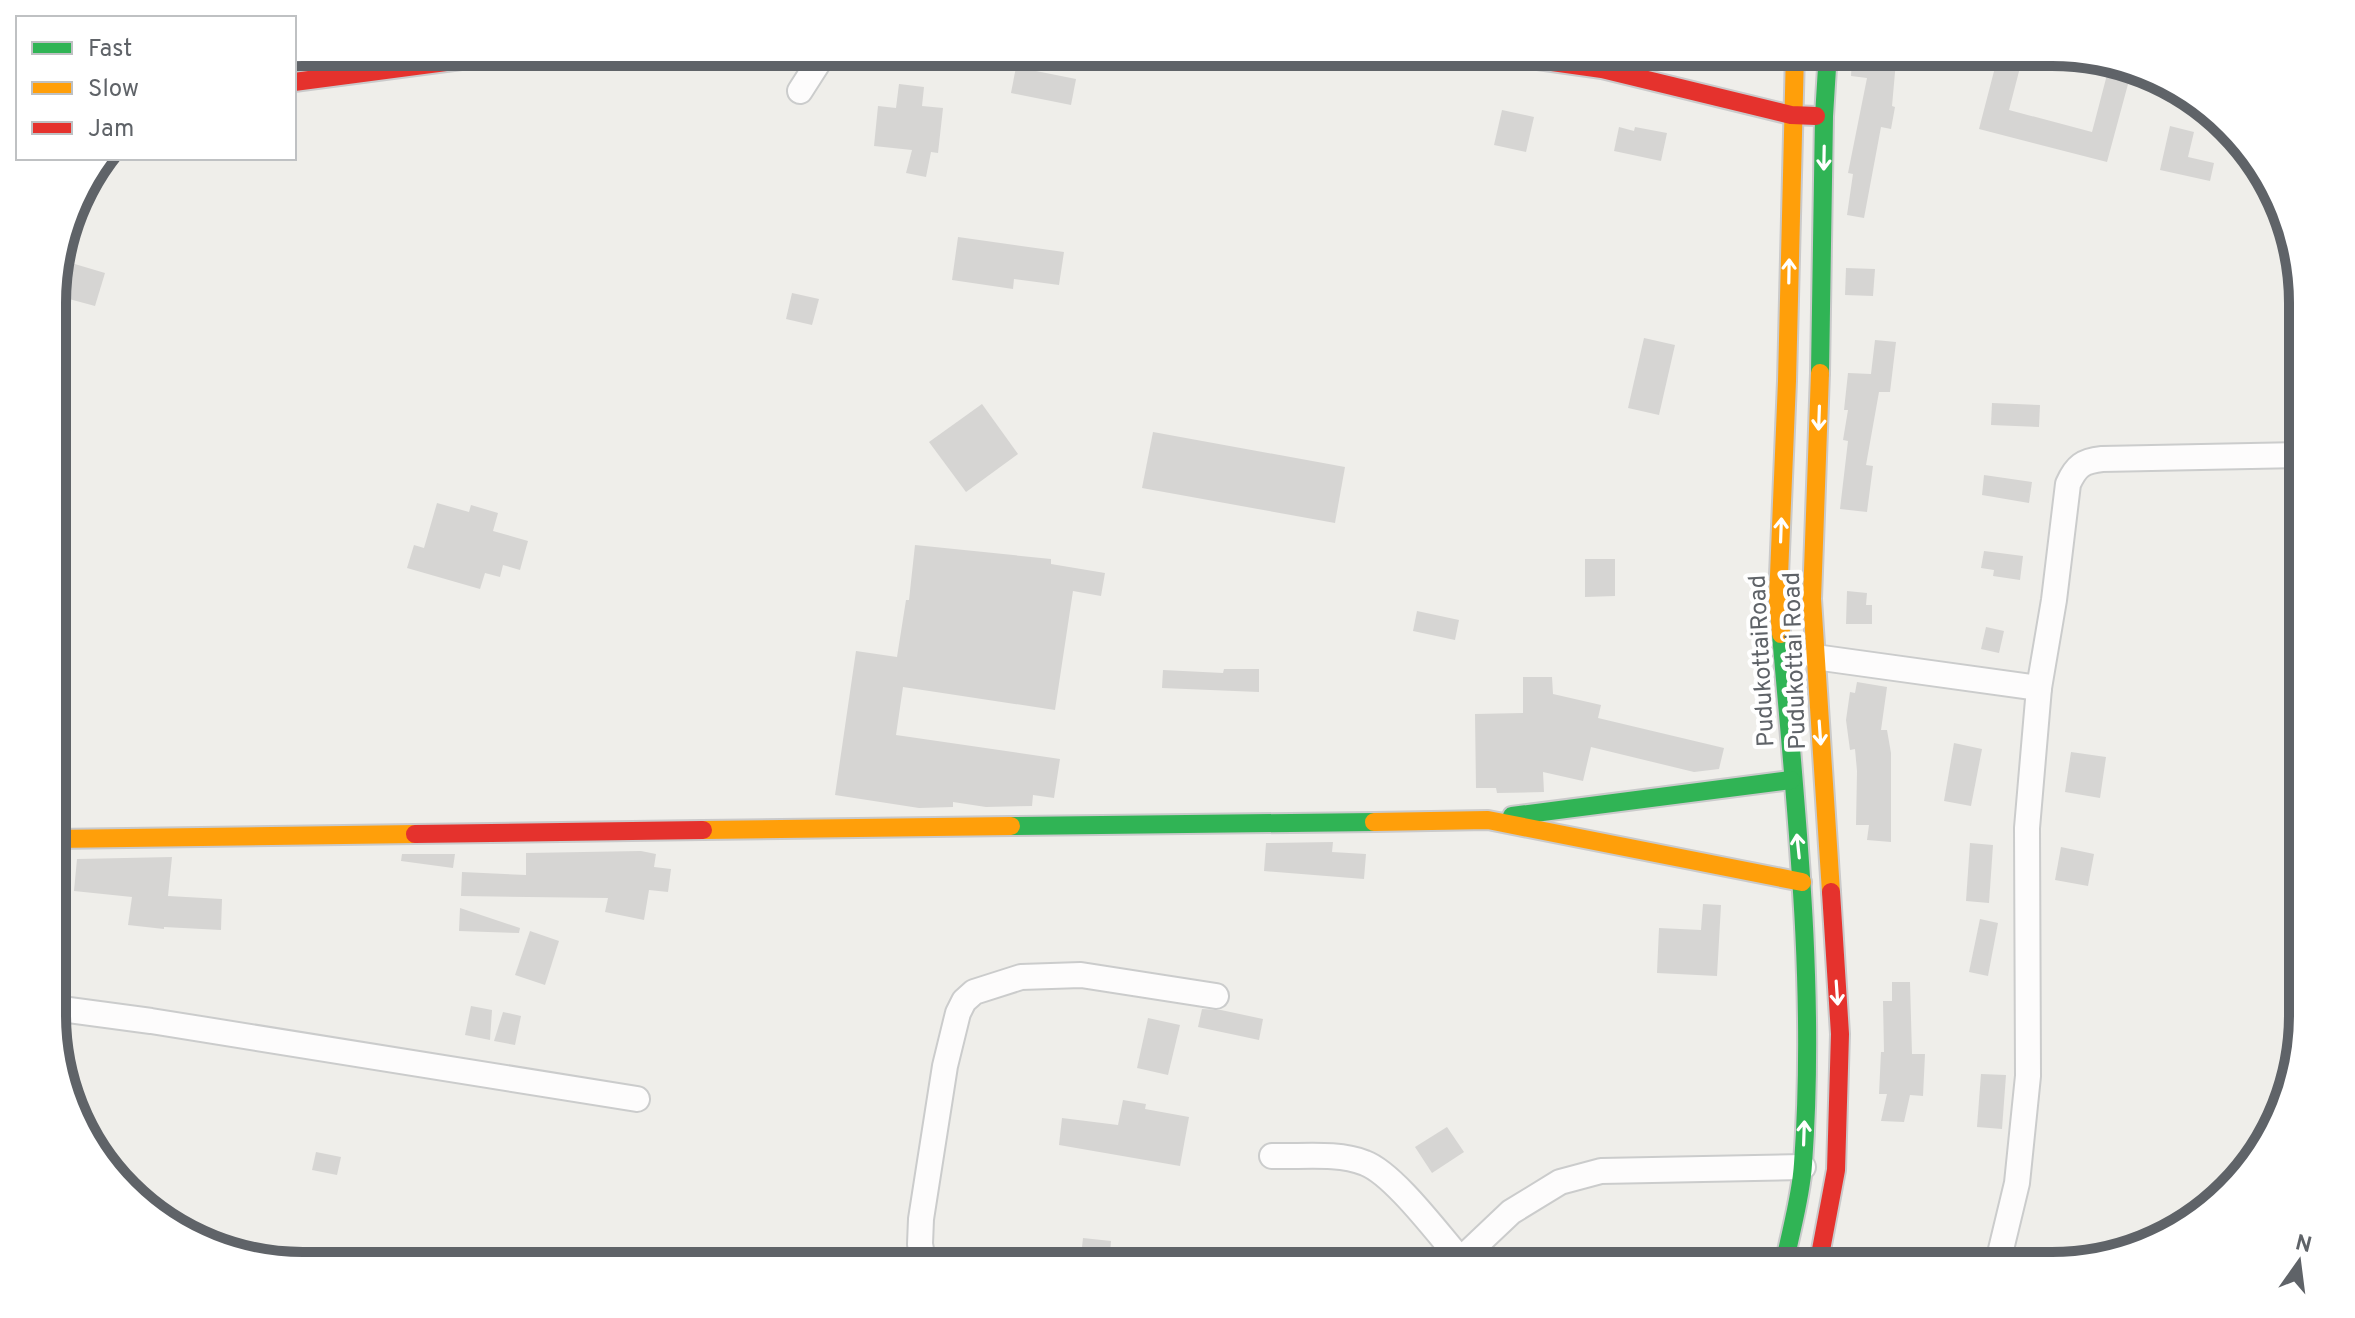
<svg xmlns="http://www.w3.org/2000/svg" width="2355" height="1318" font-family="Overpass,sans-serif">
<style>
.building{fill:#d6d5d3}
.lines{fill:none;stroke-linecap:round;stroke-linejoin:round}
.street-casing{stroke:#cbcccc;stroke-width:28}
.fast-casing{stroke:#cacacb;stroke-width:22}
.slow-casing{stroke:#cacacb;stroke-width:22}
.jam-casing{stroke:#cacacb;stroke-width:22}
.street{stroke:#fdfcfc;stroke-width:24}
.fast{stroke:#30b455;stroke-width:18}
.slow{stroke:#ff9f0a;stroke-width:18}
.jam{stroke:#e5322d;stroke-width:18}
.oneway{stroke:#fff}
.labels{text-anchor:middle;stroke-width:8;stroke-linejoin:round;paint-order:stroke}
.street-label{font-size:24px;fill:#5f6368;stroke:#fff}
.rim{fill:none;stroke:#5f6368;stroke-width:10}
</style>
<rect width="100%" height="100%" fill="#efeeea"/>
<g class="building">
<path d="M1999,52H2024L2009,110L2092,132L2109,67L2131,73L2107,162L1979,129Z"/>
<path d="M1852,58L1896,61L1892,106L1895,107L1891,129L1881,127L1864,218L1847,215L1853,174L1848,173L1867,78L1851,76Z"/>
<path d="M1016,67L1076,79L1071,105L1011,93Z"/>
<path d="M899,84L924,87L922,106L943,108L938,153L931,152L926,177L906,173L912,150L874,146L878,106L896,108Z"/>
<path d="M1502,110L1534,117L1526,152L1494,145Z"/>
<path d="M2170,126L2194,132L2188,157L2214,163L2210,181L2160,170Z"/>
<path d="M1619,127L1634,131L1635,127L1667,133L1661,161L1614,151Z"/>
<path d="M958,237L1064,252L1059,285L1014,279L1013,289L952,280Z"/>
<path d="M68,262L105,273L95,306L58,296Z"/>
<path d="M1846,268L1875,269L1873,296L1845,295Z"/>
<path d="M792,293L819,299L812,325L786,319Z"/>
<path d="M1644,338L1675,345L1659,415L1628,408Z"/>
<path d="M1875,340L1896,342L1890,392H1879L1866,465L1873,466L1867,512L1840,509L1848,441L1843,440L1848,410H1844L1848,373L1871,374Z"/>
<path d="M1992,403L2040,405L2039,427L1991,425Z"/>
<path d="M982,404L1018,454L966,492L929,442Z"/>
<path d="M1153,432L1345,467L1335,523L1142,488Z"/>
<path d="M1984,475L2032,482L2029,503L1982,495Z"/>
<path d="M437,503L469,512L471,505L498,513L493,531L528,541L520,570L503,565L500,577L485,573L480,589L407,568L414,545L424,548Z"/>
<path d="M915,545L1051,559V564L1105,573L1101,596L1073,591L1055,710L903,687L896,735L1060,759L1054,798L1033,795L1032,806L986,807L953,802V807L919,808L835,795L856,651L897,657L906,600H909Z"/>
<path d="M1984,551L2023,556L2020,580L1993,576L1994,570L1981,568Z"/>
<path d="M1585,559H1615V596L1585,597Z"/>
<path d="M1847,591L1867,593L1866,605H1872V624H1846Z"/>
<path d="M1417,611L1459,620L1455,640L1413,631Z"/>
<path d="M1986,627L2004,631L1999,653L1981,649Z"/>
<path d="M1224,669H1259V692L1162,688L1163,670L1223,673Z"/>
<path d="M1523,677H1552L1553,694L1601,705L1598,718L1724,748L1719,769L1694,772L1591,747L1583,781L1543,772L1544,792L1497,793L1496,788H1476L1475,714L1523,713Z"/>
<path d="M1857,682L1887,687L1881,730H1887L1891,753V842L1867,840L1869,825H1856L1857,771L1855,749L1850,750L1846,720L1850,692L1855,693Z"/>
<path d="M1954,743L1982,749L1971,806L1944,801Z"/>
<path d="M2071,752L2106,757L2100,798L2065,792Z"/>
<path d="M1333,842L1332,852L1366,854L1364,879L1264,871L1266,843Z"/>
<path d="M1970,843L1993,845L1989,903L1966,901Z"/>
<path d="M2061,847L2094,854L2088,886L2055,880Z"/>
<path d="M641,851L656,854L654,867L671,869L668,892L649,890L644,920L605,912L608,898L461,896L462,872L526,875V853Z"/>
<path d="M402,854H455L453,868L401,861Z"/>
<path d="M172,857L168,896L222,899L221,930L164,927V929L128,925L132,897L74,891L77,859Z"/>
<path d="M1703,904L1721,905L1717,976L1657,973L1659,928L1701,930Z"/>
<path d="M460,908L520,928L519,933L459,931Z"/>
<path d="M1980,919L1998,923L1988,976L1969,972Z"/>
<path d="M530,931L559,941L545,985L515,975Z"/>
<path d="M1892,982H1910L1912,1054H1925L1923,1096L1910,1095L1904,1122L1881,1121L1887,1094H1879L1881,1052H1884L1883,1001H1892Z"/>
<path d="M471,1006L492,1010L490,1040L465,1035Z"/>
<path d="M1202,1009L1221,1010L1263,1019L1259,1040L1198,1027Z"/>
<path d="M503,1012L521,1016L515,1045L494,1041Z"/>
<path d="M1148,1018L1180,1025L1168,1075L1137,1068Z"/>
<path d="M1981,1074L2006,1075L2002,1129L1977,1127Z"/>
<path d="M1123,1100L1146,1104L1145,1109L1189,1117L1180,1166L1059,1145L1062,1118L1118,1125Z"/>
<path d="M1447,1127L1464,1152L1432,1173L1415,1147Z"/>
<path d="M316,1152L341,1157L337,1175L312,1170Z"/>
<path d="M1083,1238L1111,1241L1109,1266H1080Z"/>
</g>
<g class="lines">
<defs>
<g id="street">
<path d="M800,91L825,52"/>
<path d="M1815,657L2039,688"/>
<path d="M54,1008L151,1021L637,1099"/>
<path d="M1272,1156C1301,1157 1338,1152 1365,1163C1394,1174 1439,1235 1461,1260"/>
<path d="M924,1266L920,1244L921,1219L945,1066L958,1013L964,1001L974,992L1021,977L1081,975L1216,996"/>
<path d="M1454,1266L1511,1212L1560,1182L1601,1171L1803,1167"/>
<path d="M1997,1266L2017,1183L2028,1076L2027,828L2039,688L2054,600L2068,484C2076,466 2083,461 2102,459L2302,455"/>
</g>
<g id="fast">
<path d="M1820,373L1824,116L1828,52"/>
<path d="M1781,634C1796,810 1816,988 1803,1164C1801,1198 1790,1233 1784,1266"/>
<path d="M1512,816L1791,780"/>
<path d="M1011,826L1374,822"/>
</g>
<g id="slow">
<path d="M1820,373L1812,599L1831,892"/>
<path d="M1781,634L1778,600L1787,381L1795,52"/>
<path d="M1374,822L1488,820L1802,882"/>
<path d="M703,830L1011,826"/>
<path d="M54,839L415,834"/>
</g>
<g id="jam">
<path d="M1479,52L1602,69L1791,115L1816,116"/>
<path d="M294,82L522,52"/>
<path d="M415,834L703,830"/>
<path d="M1818,1266L1836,1170L1840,1034L1831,892"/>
</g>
</defs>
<use href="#street" class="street-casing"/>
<use href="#fast" class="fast-casing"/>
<use href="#slow" class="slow-casing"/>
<use href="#jam" class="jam-casing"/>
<use href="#street" class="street"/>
<use href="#fast" class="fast"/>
<use href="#slow" class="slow"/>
<use href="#jam" class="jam"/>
</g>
<defs><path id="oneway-shaft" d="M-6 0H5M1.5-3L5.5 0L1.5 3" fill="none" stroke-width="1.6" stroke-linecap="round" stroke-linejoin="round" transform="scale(2)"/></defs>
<g class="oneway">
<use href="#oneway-shaft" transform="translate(1824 158) rotate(91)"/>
<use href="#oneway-shaft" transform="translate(1789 271) rotate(-89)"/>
<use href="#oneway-shaft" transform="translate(1819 418) rotate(92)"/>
<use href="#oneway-shaft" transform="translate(1781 530) rotate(-88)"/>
<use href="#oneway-shaft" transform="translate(1820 733) rotate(86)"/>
<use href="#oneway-shaft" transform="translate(1798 846) rotate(-96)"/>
<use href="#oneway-shaft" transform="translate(1837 993) rotate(86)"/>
<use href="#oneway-shaft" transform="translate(1804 1133) rotate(-88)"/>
</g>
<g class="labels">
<g class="street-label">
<text transform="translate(1761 661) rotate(-93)" y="8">PudukottaiRoad</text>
<text transform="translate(1794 661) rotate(-92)" y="8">Pudukottai Road</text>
</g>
</g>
<path d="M0 0H2355V1318H0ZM303 66H2052A237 237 0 0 1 2289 303V1015A237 237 0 0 1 2052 1252H303A237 237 0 0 1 66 1015V303A237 237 0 0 1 303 66Z" fill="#fff" fill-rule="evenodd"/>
<path class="rim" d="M303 66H2052A237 237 0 0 1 2289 303V1015A237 237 0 0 1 2052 1252H303A237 237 0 0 1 66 1015V303A237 237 0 0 1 303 66Z"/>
<rect x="16" y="16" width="280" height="144" fill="#ffffff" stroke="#bfc1c3" stroke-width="2"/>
<rect x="32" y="42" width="40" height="12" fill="#30b455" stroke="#bfc1c3" stroke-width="2"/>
<text x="88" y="56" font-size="24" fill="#5f6368">Fast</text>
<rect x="32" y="82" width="40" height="12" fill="#ff9f0a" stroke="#bfc1c3" stroke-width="2"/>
<text x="88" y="96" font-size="24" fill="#5f6368">Slow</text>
<rect x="32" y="122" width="40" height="12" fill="#e5322d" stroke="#bfc1c3" stroke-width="2"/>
<text x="88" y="136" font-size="24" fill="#5f6368">Jam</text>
<g transform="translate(2299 1262) rotate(14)" stroke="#ffffff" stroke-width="6" paint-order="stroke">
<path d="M0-6L14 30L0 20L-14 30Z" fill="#5f6368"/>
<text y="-12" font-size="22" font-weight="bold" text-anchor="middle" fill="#5f6368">N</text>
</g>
</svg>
